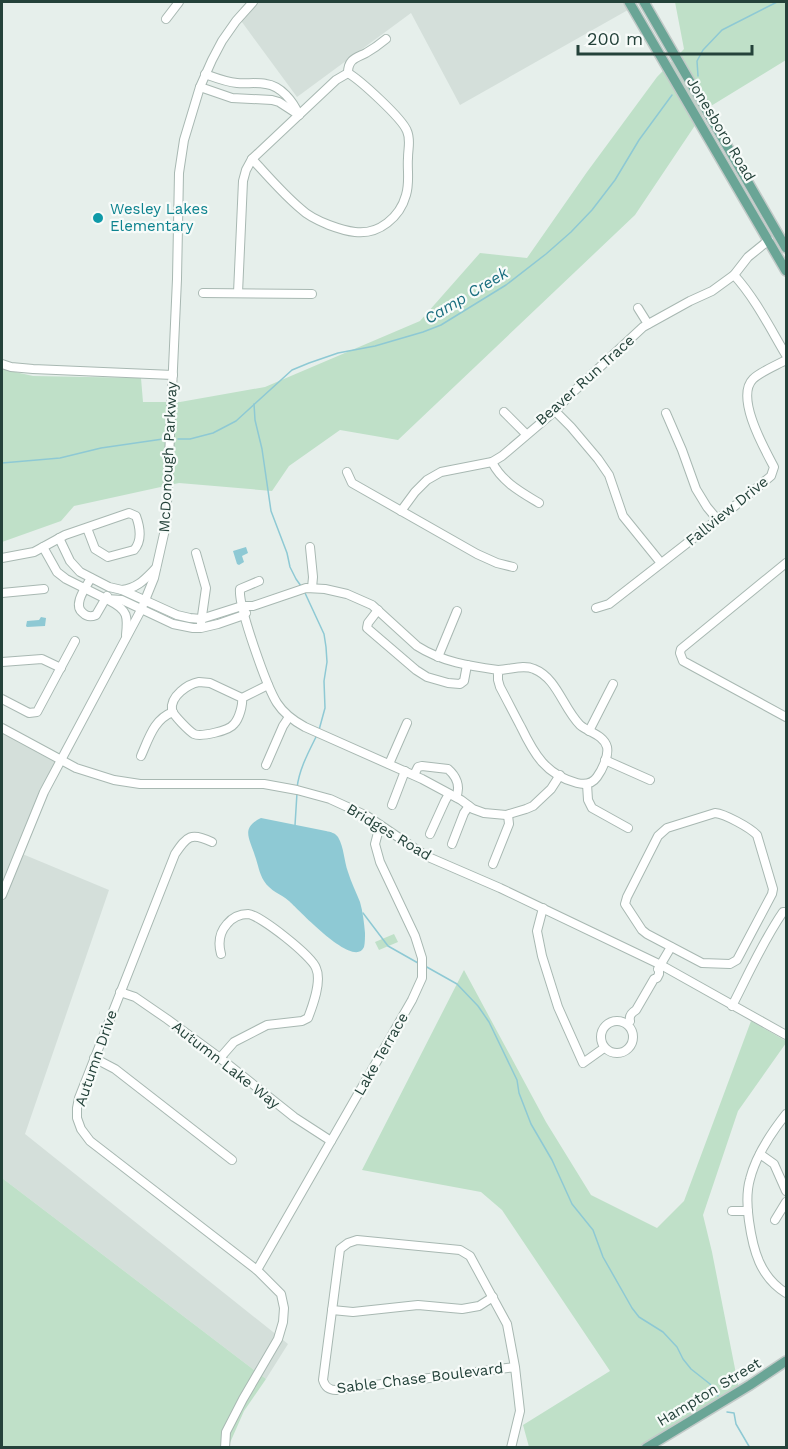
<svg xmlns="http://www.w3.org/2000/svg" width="788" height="1449" font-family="'Work Sans',sans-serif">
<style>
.built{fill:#d4dfda}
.green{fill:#bfe0c8}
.water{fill:#8ec9d4}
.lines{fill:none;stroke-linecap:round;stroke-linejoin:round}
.stream{stroke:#8ec9d4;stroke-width:1.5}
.minor-casing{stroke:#a8b8b2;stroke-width:10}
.major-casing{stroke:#c2cac8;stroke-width:12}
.minor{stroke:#fff;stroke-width:8}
.major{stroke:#6aa596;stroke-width:9}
.culture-dot{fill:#0f9aa8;stroke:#f7fbf9;stroke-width:2}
.labels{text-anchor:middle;stroke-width:4.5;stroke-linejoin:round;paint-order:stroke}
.street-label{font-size:15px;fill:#24423a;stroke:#f7fbf9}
.culture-label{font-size:15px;fill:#0d838f;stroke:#f7fbf9;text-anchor:start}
.water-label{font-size:16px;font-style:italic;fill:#1c6f80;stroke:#f7fbf9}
</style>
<rect width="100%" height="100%" fill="#e6efeb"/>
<g class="built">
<path d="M252,2H642L460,105L411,13L297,97L239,18Z"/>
<path d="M2,730L59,760L20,853L109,890L25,1134L288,1344L266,1379L2,1178Z"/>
</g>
<g class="green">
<path d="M675,2H786V60L706,109L635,215L398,440L340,430L289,466L272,491L179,483L74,506L61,521L2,542V369L33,376L141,378L143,402H180L265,387L420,321L480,253L527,258L587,172L657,77L684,49Z"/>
<path d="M394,934L398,942L379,950L375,942Z"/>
<path d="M464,970L546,1122L591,1195L657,1228L684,1201L751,1021L786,1041V1043L738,1111L703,1215L712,1252L740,1394L644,1447H529L523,1425L610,1371L502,1210L481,1192L362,1170Z"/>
<path d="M2,1178L266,1379L244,1411L229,1445V1447H2Z"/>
</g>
<g class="water">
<path d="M246,547L248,553L242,556L244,562L239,565L237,564L233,551Z"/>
<path d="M41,617L46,618L45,626L27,627L26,626L27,621L39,620Z"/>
<path d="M261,818L326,831C331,832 335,833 338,837C344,847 344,861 348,872C351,882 356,892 360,902C363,912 364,923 365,933C365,937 365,943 364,947C354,970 298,909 289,901C281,894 270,891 264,881C259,873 258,864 255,856C250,839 240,828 261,818Z"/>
</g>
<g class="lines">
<g class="stream">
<path d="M698,76L697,61L703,50L722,30L777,2"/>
<path d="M254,404L255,420L262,449L271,511L287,553L290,567L296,579L301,586"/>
<path d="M178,439H190L213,433L236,421L292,370L309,363L338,353L375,346L423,332L441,325L506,285L546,254L571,232L592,210L615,180L639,140L672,95"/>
<path d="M2,463L60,458L101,448L163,439"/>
<path d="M305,593L324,634L326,647L327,662L324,681L325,708L319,730"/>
<path d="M297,788C299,770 308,753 316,737"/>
<path d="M295,825L297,793"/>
<path d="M363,913L388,946L418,963"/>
<path d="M425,966L457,984L478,1006L489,1022L517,1080L519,1093L531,1124L552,1160L572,1204L593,1230L603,1257L632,1308L639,1317L663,1332L677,1347L683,1359L691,1369L710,1384L718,1396"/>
<path d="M727,1412L734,1413L736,1424L750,1448"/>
</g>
<defs>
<g id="minor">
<path d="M166,19L179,2"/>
<path d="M348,73C348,59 356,58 366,53C373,49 380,44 386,39"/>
<path d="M205,74C216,78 226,82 237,83C246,84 256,82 266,84C281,86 293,101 299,115"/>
<path d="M200,87L232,98L272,100L279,102L299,115"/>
<path d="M252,159C268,176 283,194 301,209C308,216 319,221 329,225C337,228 346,231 355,232C379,235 400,217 406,195C410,182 407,170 408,158C408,148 411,140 407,131C402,118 360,80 348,73"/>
<path d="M734,275C755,298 770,328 786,355"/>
<path d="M203,293L312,294"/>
<path d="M238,293L243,181L246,170L252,159L336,80L348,73"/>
<path d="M638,308L648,324"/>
<path d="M2,364L11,367L33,369L173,375"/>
<path d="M555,411L571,427L598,459L609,475L623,516L661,563"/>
<path d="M504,412L526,434"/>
<path d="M666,413L682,450L696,489L707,507L717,519"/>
<path d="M492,462C502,482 521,492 539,503"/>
<path d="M347,472L352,483L477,554L497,563L513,567"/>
<path d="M401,511L415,492L427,480L441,472L492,462L502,456L555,411L572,393L643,327L690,301L712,291L734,275L748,257L769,240"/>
<path d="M59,538L70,561L80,572L109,587L122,590L177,615L190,618L201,619L242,606H253L306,588L325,589L347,594L372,605L417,646C442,662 470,666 498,670V680L500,687C507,700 514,714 521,727C534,754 546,775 577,783C585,785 592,784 597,777C602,770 609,756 607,747C604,735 588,732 580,725C563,708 557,678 534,669C523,664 510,670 498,670"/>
<path d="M43,547L57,572L66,579L106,599L122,600L173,624L193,628H201L218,624L244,615L246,613"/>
<path d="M310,547L313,577L312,588"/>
<path d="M196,553L206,588L201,623"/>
<path d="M2,558L34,552L65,535L129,513L136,516C140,527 143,540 134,550L108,557L95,549L87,528"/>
<path d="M786,563L681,649L680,653L683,661L786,717"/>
<path d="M91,578C86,587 72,605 83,613C87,617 91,617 96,615L107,596"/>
<path d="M259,581L240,589C238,607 267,687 277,703C284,714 294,721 305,727L422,779L461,800L473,809L484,813L506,815L526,809L533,806L551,789L560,775"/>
<path d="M122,590C138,588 145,579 156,568"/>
<path d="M2,593L44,589"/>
<path d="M110,601C128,610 128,617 126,635"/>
<path d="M596,608L609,604L736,505L771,476L774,467C764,448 735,397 753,379C760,372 777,365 786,360"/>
<path d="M378,610L368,623L367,628L416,670L427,677L448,683L460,684L464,681L467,665"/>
<path d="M438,657L457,611"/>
<path d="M2,662L42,659L61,668"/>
<path d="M199,682L210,683L242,698C243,705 239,719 234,724C229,731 201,737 194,734C189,731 173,715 172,710C170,696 188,684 199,682Z"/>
<path d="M242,698L268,685"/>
<path d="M2,699L29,713L37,712L75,641"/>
<path d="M2,728L76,768L114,780L140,784H264L297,790L330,799L367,816L426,856L500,888L661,965L786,1035"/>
<path d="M589,731L613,684"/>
<path d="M141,756C149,738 154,719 173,712"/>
<path d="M605,760L650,780"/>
<path d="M389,764L407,723"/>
<path d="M266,765L283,726L289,717"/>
<path d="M414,775L418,767L422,766L448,769C456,776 461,786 456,797"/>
<path d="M587,784L588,800L592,808L628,828"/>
<path d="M392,805L405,771"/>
<path d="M715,813C725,814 749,827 757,835L773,889L772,894L737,960L730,964L702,963L647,934L642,930L625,904L627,897L658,836L667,828Z"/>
<path d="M430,834L445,801L449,794"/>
<path d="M212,842C191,832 187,836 175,854L79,1098L77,1108V1118L81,1129L90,1141L257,1270L281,1294L284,1308L283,1322L278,1339L243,1399L226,1432L225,1448"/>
<path d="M452,844L464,813L469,806"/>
<path d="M493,864L509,824L508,815"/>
<path d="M2,895L44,792L141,610L154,578L166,525L177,279L179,173L184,140L200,87L212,60L222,41L236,21L253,2"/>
<path d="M543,908L537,931L542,956L558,1007L583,1063L604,1048"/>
<path d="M658,969L671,947"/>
<path d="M120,992L135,997L167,1019L220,1058L294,1117L331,1141"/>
<path d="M732,1006C748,975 763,941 783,912H786"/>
<circle cx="617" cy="1037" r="16"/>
<path d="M630,1021C629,1016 631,1013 636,1010L654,979L657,978L659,974V968"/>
<path d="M94,1058L115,1069L232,1160"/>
<path d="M220,1058L234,1042L267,1025L302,1021L308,1018C313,1005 322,981 316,968C312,956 260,915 248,914C240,914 232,918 227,924C219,933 218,943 221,954"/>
<path d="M786,1114C771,1133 756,1155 750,1179C746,1193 747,1207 749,1221C753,1250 760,1277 786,1293"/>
<path d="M760,1154L774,1164L786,1191"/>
<path d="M732,1211H748"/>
<path d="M775,1220L786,1202"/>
<path d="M257,1270L412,1000L422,978V958L415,936L380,862L375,844L380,825"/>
<path d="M332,1310L353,1312L418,1305L462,1309L479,1306L493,1297"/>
<path d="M511,1448L520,1411L515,1367L507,1324L470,1256L460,1250L357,1240L348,1243L340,1249L323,1380C325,1387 329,1390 336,1390L515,1367"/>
</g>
<g id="major">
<path d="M629,2L786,271"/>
<path d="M644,2L786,248"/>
<path d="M646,1448L750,1385L786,1361"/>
</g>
</defs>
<use href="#minor" class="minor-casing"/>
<use href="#major" class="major-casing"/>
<use href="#minor" class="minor"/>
<use href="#major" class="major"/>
</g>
<circle class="culture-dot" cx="98" cy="218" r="6"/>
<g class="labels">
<g class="street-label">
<text transform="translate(721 129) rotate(59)" y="5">Jonesboro Road</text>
<text transform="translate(585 380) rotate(-42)" y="5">Beaver Run Trace</text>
<text transform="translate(168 457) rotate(-87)" y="5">McDonough Parkway</text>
<text transform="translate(727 511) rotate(-39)" y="5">Fallview Drive</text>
<text transform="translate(389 832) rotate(31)" y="5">Bridges Road</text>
<text transform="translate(381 1054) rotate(-60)" y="5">Lake Terrace</text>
<text transform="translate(96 1058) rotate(-71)" y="5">Autumn Drive</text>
<text transform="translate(226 1065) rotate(38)" y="5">Autumn Lake Way</text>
<text transform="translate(420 1378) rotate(-7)" y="5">Sable Chase Boulevard</text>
<text transform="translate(709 1392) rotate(-31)" y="5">Hampton Street</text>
</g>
<g class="culture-label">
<text x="110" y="214">Wesley Lakes<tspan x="110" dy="17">Elementary</tspan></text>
</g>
<g class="water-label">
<text transform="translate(466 295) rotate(-31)" y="6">Camp Creek</text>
</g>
</g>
<rect width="788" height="1449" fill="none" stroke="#24423a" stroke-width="6"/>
<path d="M578 45v9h174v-9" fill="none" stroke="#24423a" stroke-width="3"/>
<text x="587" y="45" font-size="18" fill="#24423a" stroke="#f7fbf9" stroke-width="4.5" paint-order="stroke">200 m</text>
</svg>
